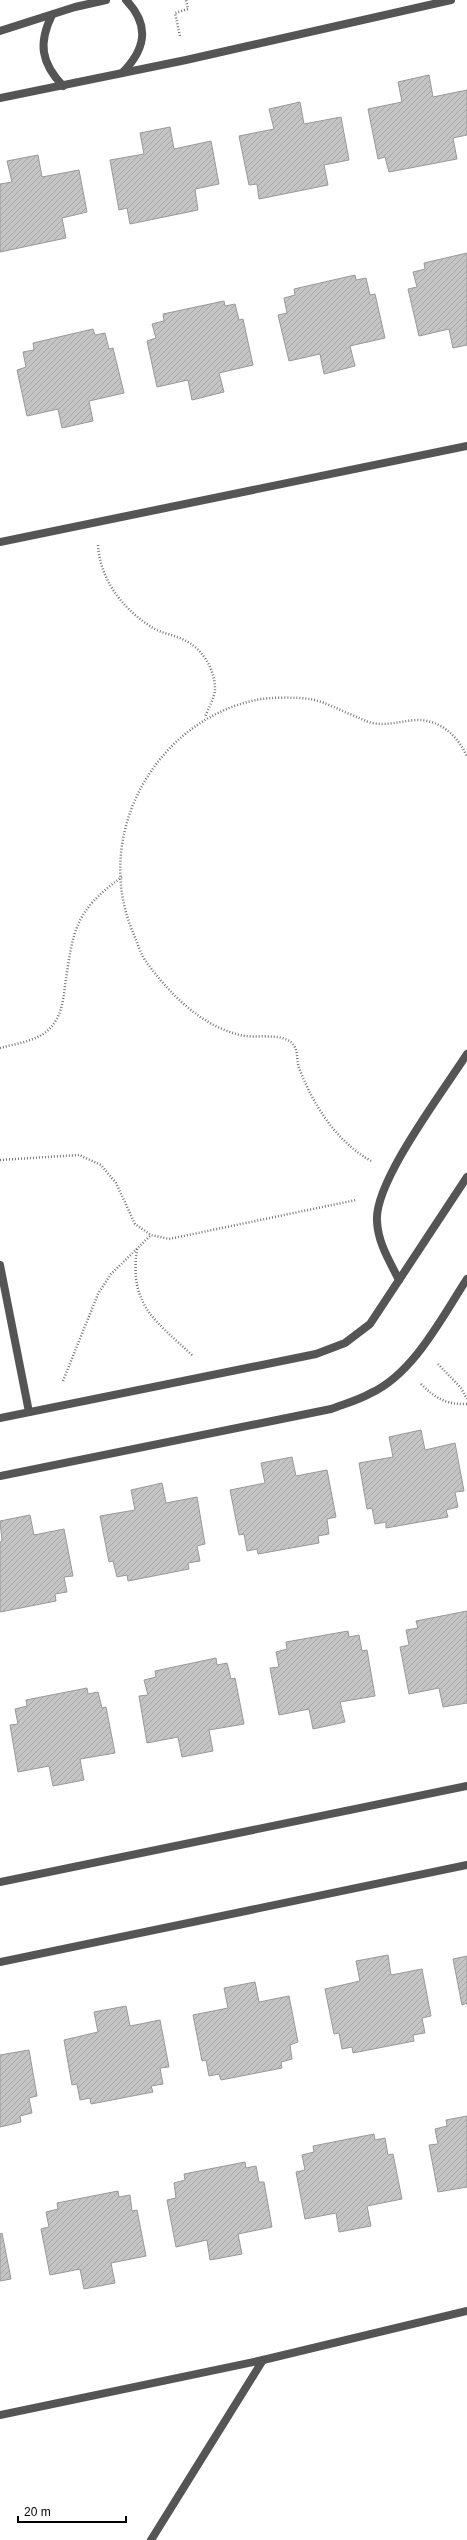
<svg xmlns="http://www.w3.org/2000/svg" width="467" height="2540" font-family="Helvetica,sans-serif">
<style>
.building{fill:url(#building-hatch);stroke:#999}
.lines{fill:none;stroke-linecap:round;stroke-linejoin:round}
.path{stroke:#777;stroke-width:2.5;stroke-dasharray:1 2;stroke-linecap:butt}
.service{stroke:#555;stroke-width:8}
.minor{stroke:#555;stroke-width:8}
.tertiary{stroke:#555;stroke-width:8}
</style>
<defs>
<pattern id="building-hatch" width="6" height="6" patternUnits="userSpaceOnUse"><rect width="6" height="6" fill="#c4c4c4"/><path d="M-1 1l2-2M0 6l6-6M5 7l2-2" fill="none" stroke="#a7a7a7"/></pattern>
</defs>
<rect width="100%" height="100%" fill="#fff"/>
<g class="building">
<path d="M429,75L433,97L467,90V135L453,138L457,159L389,172L385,157L378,159L368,109L402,102L398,82Z"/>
<path d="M300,102L304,124L341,117L349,160L324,165L328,185L259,199L257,184L249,185L239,136L274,129L269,109Z"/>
<path d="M170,127L174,149L211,141L219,184L195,189L198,210L130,224L127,208L119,210L110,160L144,154L140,133Z"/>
<path d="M38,155L42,177L79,170L87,212L62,218L66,238L0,252V184L12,182L7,161Z"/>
<path d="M467,253V345L453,348L449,329L419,336L408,289L417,287L413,272L425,269L424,263Z"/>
<path d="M355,275L356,280L366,278L370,295L375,294L385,338L350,346L355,366L324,374L320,354L289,361L278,315L287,313L284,298L295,295L294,289Z"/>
<path d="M224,301L225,306L235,304L239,320L243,319L253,365L219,373L224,392L192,400L188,380L157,387L147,341L156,338L152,324L164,321L163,314Z"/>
<path d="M93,329L95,335L105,333L109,349L113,348L124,393L89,401L93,421L62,428L58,409L27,416L17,370L26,367L23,352L34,350L33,343Z"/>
<path d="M421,1430L425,1450L455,1443L464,1491L455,1492L458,1507L446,1510L448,1517L386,1528V1522L375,1524L372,1508L367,1509L359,1463L393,1457L389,1437Z"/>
<path d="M292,1457L296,1476L327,1470L336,1517L327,1519L329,1534L318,1536L319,1543L258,1554L257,1549L247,1551L244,1534L239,1535L230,1490L265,1483L261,1463Z"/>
<path d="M162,1483L166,1503L197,1497L205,1544L197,1546L200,1561L188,1563L189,1569L128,1581L127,1575L117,1577L113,1561L109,1562L100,1516L135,1510L131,1490Z"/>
<path d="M30,1515L34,1535L64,1529L73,1576L64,1577L67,1592L55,1594L56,1601L0,1612V1542L2,1541L0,1521Z"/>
<path d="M467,1611V1703L443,1707L439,1688L409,1694L400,1647L409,1645L406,1630L418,1628L416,1621Z"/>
<path d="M348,1631L349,1637L359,1635L362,1651L367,1650L375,1696L340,1702L345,1722L313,1729L309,1709L279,1715L270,1668L279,1667L276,1652L287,1649L286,1642Z"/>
<path d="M216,1658L217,1665L227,1663L231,1679L235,1678L244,1724L209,1730L213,1751L182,1757L178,1737L147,1743L139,1696L148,1695L144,1680L156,1677L155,1671Z"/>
<path d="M87,1688L88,1694L98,1692L102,1708L106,1707L115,1753L80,1759L84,1780L53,1786L49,1766L18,1772L10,1725L18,1724L15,1709L27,1706L26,1700Z"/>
<path d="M388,1955L391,1975L422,1969L431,2016L422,2018L425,2033L413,2035L414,2041L353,2053L352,2047L342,2049L339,2033L334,2034L325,1989L360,1981L356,1961Z"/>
<path d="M467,1956V2005V2003L462,2005L453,1959Z"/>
<path d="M255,1982L259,2002L289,1996L298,2042L290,2045L292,2059L281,2062L282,2068L221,2080L219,2074L209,2076L206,2060L202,2061L193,2015L228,2008L224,1988Z"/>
<path d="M126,2006L130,2026L160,2020L169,2067L160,2068L163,2084L151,2086L153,2092L91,2104L90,2098L80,2100L77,2084L72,2085L64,2040L98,2032L94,2012Z"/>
<path d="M29,2050L37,2096L29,2098L32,2113L20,2116L21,2122L0,2127V2055Z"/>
<path d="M467,2116V2187L438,2192L429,2145L438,2144L435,2129L447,2126L446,2120Z"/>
<path d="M374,2134L375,2140L385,2138L388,2155L393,2154L402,2199L367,2206L371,2226L339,2232L336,2213L305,2219L296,2172L305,2170L302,2155L314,2152L313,2146Z"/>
<path d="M245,2162L246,2168L256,2166L259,2182H264L272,2227L238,2234L242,2254L210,2260L207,2240L176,2247L167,2200L176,2198L174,2183L185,2180L184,2174Z"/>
<path d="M118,2191L119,2197L130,2195L132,2211L137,2210L146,2256L111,2263L115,2283L84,2289L80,2269L50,2275L41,2229L49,2227L46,2212L58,2209L57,2203Z"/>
<path d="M2,2233L11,2279L0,2281V2234Z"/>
</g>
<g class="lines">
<g class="path">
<path d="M180,36L175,13L188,9L186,0"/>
<path d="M98,545C100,581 125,612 155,629C164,634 175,635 184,640C202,648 215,669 215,689C215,697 208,709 205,717"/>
<path d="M0,1048C18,1043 40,1041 52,1026C62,1014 63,1000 65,986C73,931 74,911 122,877"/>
<path d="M0,1160L79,1155L101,1165L116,1183L135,1224L151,1235L169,1239L356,1200"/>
<path d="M371,1161C335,1140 314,1106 299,1068C296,1059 299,1050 292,1043C280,1032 255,1039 240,1035C200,1025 171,995 147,963C140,954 137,941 132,930C93,834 155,721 256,700C269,697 297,697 310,699C322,701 336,708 347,713C356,716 364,721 372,723C388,726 401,721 416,720C440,719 459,737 467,757"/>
<path d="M137,1249C129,1306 155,1320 193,1356"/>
<path d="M438,1364L461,1388L467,1399"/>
<path d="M63,1381L98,1294L111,1274L151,1235"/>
<path d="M421,1384C435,1398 447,1405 467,1404"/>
</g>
<path class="service" d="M399,1280C389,1260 378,1243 377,1221C374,1182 444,1090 467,1054"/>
<g class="minor">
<path d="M52,15C38,43 41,63 63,86"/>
<path d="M122,73C145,50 151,26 126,0"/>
<path d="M0,542L467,446"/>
<path d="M0,1265L29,1412"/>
<path d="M0,1418L316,1354L345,1343L370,1324L467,1177"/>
<path d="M0,1476L331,1409C344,1404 359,1400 371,1393C414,1373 442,1317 467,1279"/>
<path d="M0,2415L263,2360L467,2311"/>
<path d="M151,2540L263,2360"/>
</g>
<g class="tertiary">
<path d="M0,31L75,7L106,0"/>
<path d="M0,98L186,60L451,0"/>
<path d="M0,1882L467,1786"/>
<path d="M0,1962L467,1865"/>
</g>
</g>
<path d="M18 2516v6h108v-6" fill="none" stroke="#000000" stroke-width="2"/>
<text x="24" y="2516" font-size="12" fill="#000000" stroke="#ffffff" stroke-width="3" paint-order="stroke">20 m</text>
</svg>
